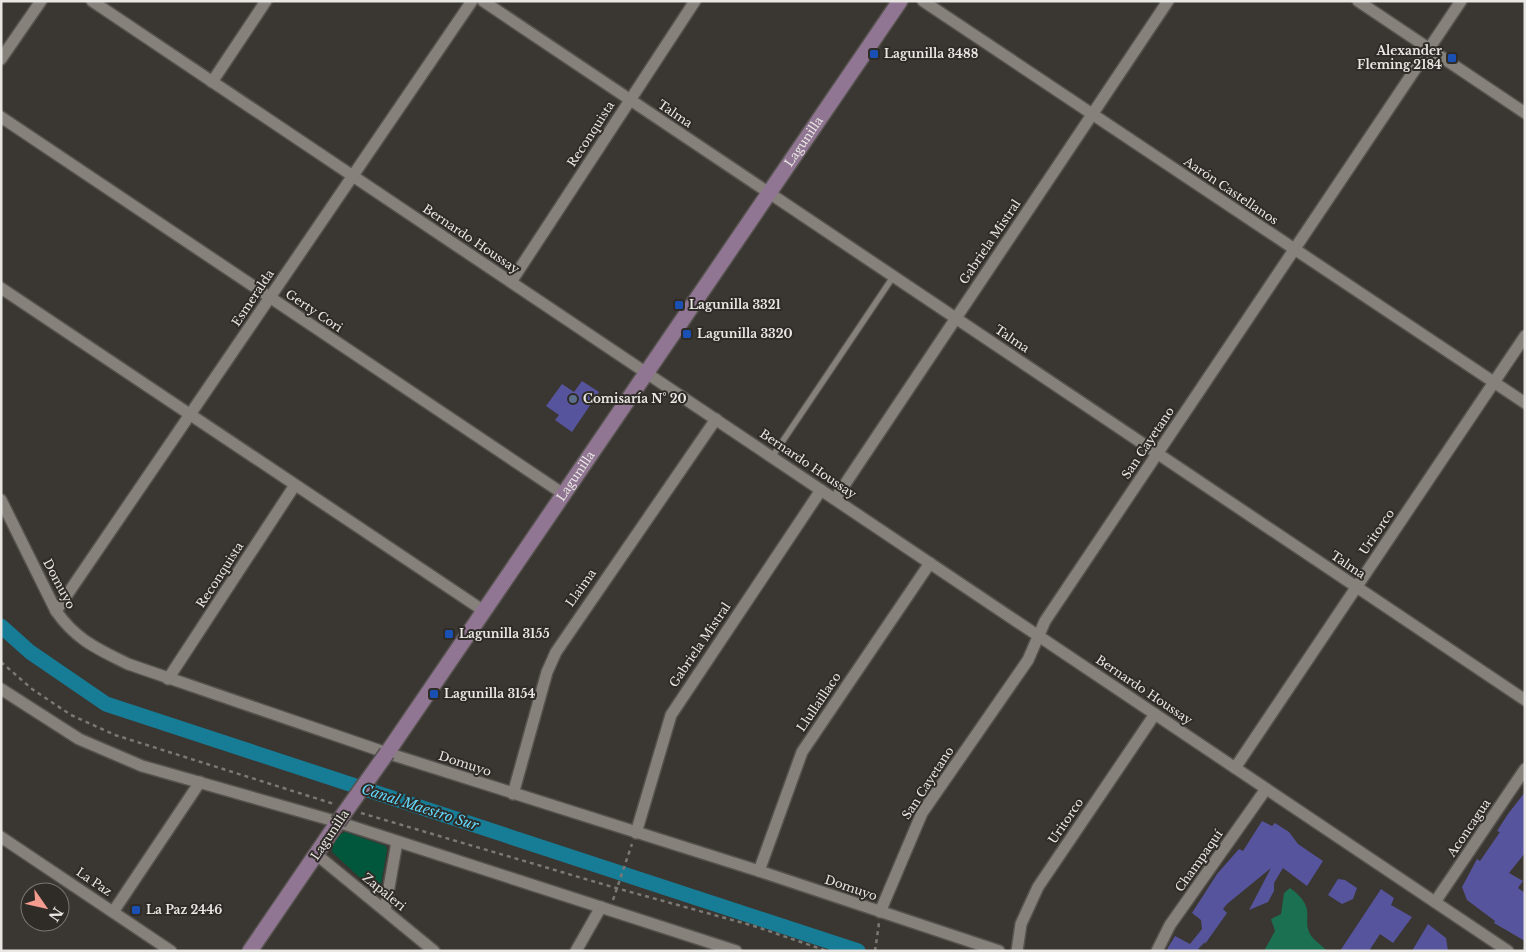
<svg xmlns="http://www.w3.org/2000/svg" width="1526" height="952" font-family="'Libre Baskerville',serif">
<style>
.green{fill:#00573c}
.forest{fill:#1a7051}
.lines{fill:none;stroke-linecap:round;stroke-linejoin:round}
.canal{stroke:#177c96;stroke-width:15}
.building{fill:#57549e}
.service-casing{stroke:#55524e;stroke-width:8}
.minor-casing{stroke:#55524e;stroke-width:14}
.secondary-casing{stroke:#55524e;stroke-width:18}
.path{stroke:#7b7874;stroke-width:2.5;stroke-dasharray:4 4;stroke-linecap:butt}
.service{stroke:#86817b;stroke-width:5.5}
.minor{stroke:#86817b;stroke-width:11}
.secondary{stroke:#907692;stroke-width:15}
.secondary-bridge-casing{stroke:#55524e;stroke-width:18;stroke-linecap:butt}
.secondary-bridge{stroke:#907692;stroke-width:15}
.transit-dot{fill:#1a4fb4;stroke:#2f2b27;stroke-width:2}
.service-dot{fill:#5c6f8a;stroke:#2f2b27;stroke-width:2}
.labels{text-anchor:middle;stroke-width:4;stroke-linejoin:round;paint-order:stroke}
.poi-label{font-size:12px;font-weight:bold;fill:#e9e7e4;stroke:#2f2b27;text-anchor:start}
.street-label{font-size:12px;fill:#e9e7e4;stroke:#2f2b27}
.water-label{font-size:14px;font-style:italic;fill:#61d8fc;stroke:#2f2b27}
</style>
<rect width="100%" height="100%" fill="#3a3631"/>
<path class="green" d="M345,832L386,846L387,850L381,884L377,889L370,887L332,852L334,838Z"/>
<path class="forest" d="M1290,888C1320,910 1299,919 1312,937C1316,942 1323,946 1327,951H1264L1275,931L1271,919L1281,914L1284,893Z"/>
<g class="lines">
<path class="canal" d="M1,626L30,652L106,704L858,951"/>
</g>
<g class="building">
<path d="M582,381L599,392L572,432L555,420L559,415L546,406L562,384L574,392Z"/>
<path d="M1525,792V853L1509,873L1523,881L1518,888L1525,893V941L1494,923L1495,921L1467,900L1462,887L1477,859L1480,861L1500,832L1497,831L1508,814Z"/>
<path d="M1262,821L1272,826L1275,823L1289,832L1298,844L1323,861L1307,886L1283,868L1274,883V891L1268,902L1249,910L1271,868L1227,904L1223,909L1227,913L1205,944V942L1198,949L1201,951H1166L1175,936L1190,944L1202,929L1201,920L1192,913L1217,874L1239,849L1243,851Z"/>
<path d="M1338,879L1345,880L1357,888L1353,899L1342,904L1328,895Z"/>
<path d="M1381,889L1394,898L1391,905L1412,917L1393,943L1380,934L1369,951H1340Z"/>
<path d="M1428,924L1446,938L1448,951H1412Z"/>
</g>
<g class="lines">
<defs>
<path id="service" d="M772,457L893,277"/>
<g id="minor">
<path d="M92,1L1508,951"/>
<path d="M483,1L1525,700"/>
<path d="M923,1L1525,403"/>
<path d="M1358,1L1525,113"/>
<path d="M1,59L41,1"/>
<path d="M212,82L266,1"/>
<path d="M1,117L562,493"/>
<path d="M511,282L695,1"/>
<path d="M1,288L484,611"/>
<path d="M835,499L1168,1"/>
<path d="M1,500L56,611C76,640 98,649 128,664L387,753L759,871L999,951"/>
<path d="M56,611L472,1"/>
<path d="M168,679L295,485"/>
<path d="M1,689L79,739L142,766L338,822L736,951"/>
<path d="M1235,768L1525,336"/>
<path d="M513,794L547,672L556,652L716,419"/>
<path d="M636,833L671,715L821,490"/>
<path d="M1,837L171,951"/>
<path d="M317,855L434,951"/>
<path d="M759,871L802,752L930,563"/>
<path d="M1435,902L1525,769"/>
<path d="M385,910L397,842"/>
<path d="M113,912L200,782"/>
<path d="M880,912L922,813L1028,660L1045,621L1461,1"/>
<path d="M576,951L601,907"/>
<path d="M1017,951L1021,924L1038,887L1155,714"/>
<path d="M1157,951L1170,925L1266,789"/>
</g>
<g id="secondary">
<path id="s1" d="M387,753L900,1"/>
<path d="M250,951L338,822"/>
</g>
</defs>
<use href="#service" class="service-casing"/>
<use href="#minor" class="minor-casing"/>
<use href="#secondary" class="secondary-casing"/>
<g class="path">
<path d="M1,662L32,689L71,715L115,735L334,804"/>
<path d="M361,813L616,888L754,926L827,951"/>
<path d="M613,900L632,844"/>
<path d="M875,951L879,923"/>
</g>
<use href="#service" class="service"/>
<use href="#minor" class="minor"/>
<use href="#secondary" class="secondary"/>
<defs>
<path id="secondary-bridge" d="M338,822L387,753"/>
</defs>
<use href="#secondary-bridge" class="secondary-bridge-casing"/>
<use href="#secondary-bridge" class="secondary-bridge"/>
</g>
<g class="transit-dot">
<rect x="869" y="49" width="10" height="10" rx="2.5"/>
<rect x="1447" y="53" width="10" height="10" rx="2.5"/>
<rect x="674" y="300" width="10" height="10" rx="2.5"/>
<rect x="682" y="329" width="10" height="10" rx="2.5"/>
<rect x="444" y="629" width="10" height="10" rx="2.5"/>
<rect x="429" y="689" width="10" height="10" rx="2.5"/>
<rect x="131" y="905" width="10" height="10" rx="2.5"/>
</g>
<circle class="service-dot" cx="573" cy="399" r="5"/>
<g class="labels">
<g class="poi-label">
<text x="1442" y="55" text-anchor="end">Alexander<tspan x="1442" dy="14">Fleming 2184</tspan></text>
<text x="884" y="58">Lagunilla 3488</text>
<text x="689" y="309">Lagunilla 3321</text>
<text x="697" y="338">Lagunilla 3320</text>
<text x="583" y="403">Comisaría N° 20</text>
<text x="459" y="638">Lagunilla 3155</text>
<text x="444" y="698">Lagunilla 3154</text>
<text x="146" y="914">La Paz 2446</text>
</g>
<g class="street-label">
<text transform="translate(675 114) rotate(34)" y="4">Talma</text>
<text transform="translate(591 134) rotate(-57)" y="4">Reconquista</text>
<text dy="4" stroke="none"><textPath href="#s1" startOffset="740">Lagunilla</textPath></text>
<text transform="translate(1231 191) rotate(34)" y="4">Aarón Castellanos</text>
<text transform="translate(471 239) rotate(34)" y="4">Bernardo Houssay</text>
<text transform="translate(990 242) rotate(-56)" y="4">Gabriela Mistral</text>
<text transform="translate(253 298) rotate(-56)" y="4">Esmeralda</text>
<text transform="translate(314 311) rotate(34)" y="4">Gerty Cori</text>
<text transform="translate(1012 339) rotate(34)" y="4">Talma</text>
<text transform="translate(1148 443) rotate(-56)" y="4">San Cayetano</text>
<text transform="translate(808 464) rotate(34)" y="4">Bernardo Houssay</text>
<text dy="4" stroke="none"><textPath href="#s1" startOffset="335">Lagunilla</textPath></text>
<text transform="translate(1377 532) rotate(-56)" y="4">Uritorco</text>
<text transform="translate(1348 565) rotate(34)" y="4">Talma</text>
<text transform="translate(220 575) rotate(-57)" y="4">Reconquista</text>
<text transform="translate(59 584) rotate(62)" y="4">Domuyo</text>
<text transform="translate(581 588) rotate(-55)" y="4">Llaima</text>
<text transform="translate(700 645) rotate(-56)" y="4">Gabriela Mistral</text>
<text transform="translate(1144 690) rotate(34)" y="4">Bernardo Houssay</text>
<text transform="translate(819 702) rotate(-56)" y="4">Llullaillaco</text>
<text transform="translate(465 764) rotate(18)" y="4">Domuyo</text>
<text transform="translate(928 783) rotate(-57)" y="4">San Cayetano</text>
<text transform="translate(1066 821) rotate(-56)" y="4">Uritorco</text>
<text transform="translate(1469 828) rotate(-56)" y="4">Aconcagua</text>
<text transform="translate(330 835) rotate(-56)" y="4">Lagunilla</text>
<text transform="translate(1199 861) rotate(-55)" y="4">Champaquí</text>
<text transform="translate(94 882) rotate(34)" y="4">La Paz</text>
<text transform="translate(851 888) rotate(19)" y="4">Domuyo</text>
<text transform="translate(384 892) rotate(39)" y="4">Zapaleri</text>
</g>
<g class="water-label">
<text transform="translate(420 807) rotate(18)" y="5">Canal Maestro Sur</text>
</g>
</g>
<rect width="1526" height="952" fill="none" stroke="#e9e7e4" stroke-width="5"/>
<g transform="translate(45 907) rotate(124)"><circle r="24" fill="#2f2b27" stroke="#797673"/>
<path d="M0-4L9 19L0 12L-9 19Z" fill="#f59c91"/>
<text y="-8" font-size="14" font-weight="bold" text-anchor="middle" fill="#e9e7e4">N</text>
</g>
</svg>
